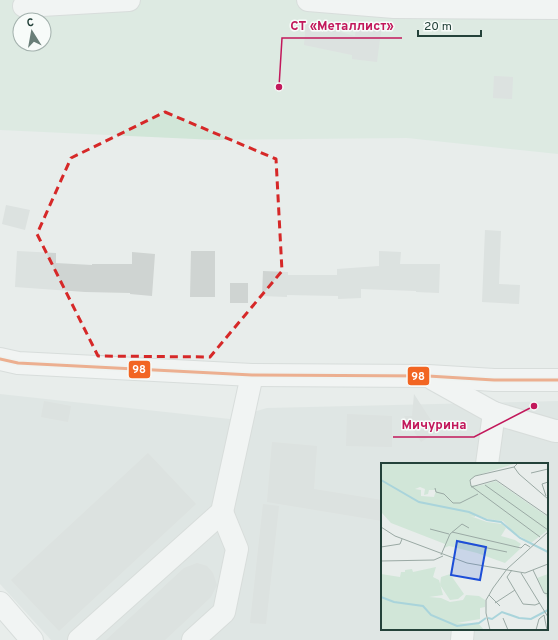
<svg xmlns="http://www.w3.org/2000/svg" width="558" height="640" font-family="Overpass,sans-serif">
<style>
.built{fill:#d6dedb;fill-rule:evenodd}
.green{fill:#d1e6d8;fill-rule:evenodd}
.building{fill:#cfd4d2}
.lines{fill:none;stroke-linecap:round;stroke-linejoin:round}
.minor-casing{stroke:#c5cac8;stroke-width:24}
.minor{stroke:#fcfcfc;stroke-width:22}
.bus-1-casing{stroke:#f7fbf9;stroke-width:6}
.bus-1{stroke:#f26522;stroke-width:3}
.marked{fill:none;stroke:#d62828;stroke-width:3;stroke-dasharray:8 5;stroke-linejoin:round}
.inset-river{fill:none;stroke:#a9d4db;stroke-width:2}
.inset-road{fill:none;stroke:#9aa9a4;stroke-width:1}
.view{fill:#1d4ed8;fill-opacity:0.15;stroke:#1d4ed8;stroke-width:2}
.inset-edge{fill:none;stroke:#24423a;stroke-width:2}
.leader{fill:none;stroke:#c2185b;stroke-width:1.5}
.callout-dot{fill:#c2185b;stroke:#f7fbf9;stroke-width:1.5}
.callout-label{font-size:13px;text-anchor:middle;font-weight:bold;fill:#c2185b;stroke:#f7fbf9;stroke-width:3;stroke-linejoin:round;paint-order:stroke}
.line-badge{stroke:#f7fbf9;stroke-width:1.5}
.badge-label{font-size:11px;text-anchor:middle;font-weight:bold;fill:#fff}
</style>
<rect width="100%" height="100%" fill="#e8edeb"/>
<path class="built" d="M0,394L230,419L267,408L558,401V640H51L0,584ZM382,464H547V629H382Z"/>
<path class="green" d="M0,0H558V154L407,138L216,140L0,130ZM20,20H44V44H20Z"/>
<g class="building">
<path d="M306,23L355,36L356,28L381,31L377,62L352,59V55L304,45Z"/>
<path d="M494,76L513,77L512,99L493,98Z"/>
<path d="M6,205L30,210L25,230L2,224Z"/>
<path d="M485,230L501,231L499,284L520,285L519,304L482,302Z"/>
<path d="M17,251L56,253V263L92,265V264H132V252L155,254L152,296L130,294V293L85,292L15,287Z"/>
<path d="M191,251H215V297H190Z"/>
<path d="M379,251L401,252L400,264H440L439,293L416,292V291L361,289V298L338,299V296L287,295V297L262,296L263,271L288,272V275H337V269L379,266Z"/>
<rect x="230" y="283" width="18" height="20"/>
<path d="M414,394L438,431L421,442L404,416H412Z"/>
<path d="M44,401L71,406L68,422L41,417Z"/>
<path d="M347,414L392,416V447L346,446Z"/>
<path d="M272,442L317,446L314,489L382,500V521L267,502Z"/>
<path d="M148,453L196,504L59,631L11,580Z"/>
<path d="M263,504L279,506L266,624L250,623Z"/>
<path d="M197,563L207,566L213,573L217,585L211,597L165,640H106L184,568Z"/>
</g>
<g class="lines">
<defs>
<g id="minor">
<path d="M308,0L394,7L558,8"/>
<path d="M24,6L129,0"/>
<path d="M0,359L18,363L252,375L428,376L494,380H558"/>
<path d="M433,379L494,413L555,431H558"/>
<path d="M487,464L494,413"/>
<path d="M0,603L32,640"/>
<path d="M79,640L222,512L252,375"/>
<path d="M193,640L224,612L237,549L222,512"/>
<path d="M462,640L463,629"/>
</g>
</defs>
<use href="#minor" class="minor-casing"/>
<use href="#minor" class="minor"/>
<defs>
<path id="bus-1" d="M0,359L18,363L252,375L428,376L494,380H558"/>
</defs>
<use href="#bus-1" class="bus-1-casing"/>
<use href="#bus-1" class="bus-1"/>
</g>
<path d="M0 0H558V640H0ZM165,112L276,159L282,271L210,357L98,356L37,234L71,158Z" fill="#e8edeb" fill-opacity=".55" fill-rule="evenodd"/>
<path class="marked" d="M165,112L276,159L282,271L210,357L98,356L37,234L71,158Z"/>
<g transform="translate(381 463)">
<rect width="167" height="167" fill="#e8edeb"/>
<path d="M0,0H136L94,13L89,17V22L97,23L115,18L167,54V67L150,80L132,69L122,58L107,56L94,51V54L89,53L106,59L121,61L125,65L120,73L134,77L140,81L137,85L139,86L124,100L96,90L68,83L63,85L64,81L10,60L1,50ZM39,24L44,26L43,32L47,31L48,27H55L53,34L40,33V27L34,26ZM55,104L52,114L58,117L62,132L48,134L60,135L69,139L82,137L85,132L98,133L104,137V144L99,145V156L76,160L98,161L103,167H0V111L19,114L20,109H24V107L31,106L32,109ZM69,111L83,131L77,136L69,137L59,122L60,114ZM167,111V137L156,115Z" fill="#d1e6d8" fill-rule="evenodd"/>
<path class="inset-river" d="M0,17L38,39L88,49L106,57L120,59L139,75L167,89M0,134L13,139L42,143L50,152L76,163L98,160L105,155M107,155L111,156L121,149L138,155L150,156L167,147"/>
<path class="inset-road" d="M137,0L133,4L94,13L89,17L90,23L159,74M133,4L138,11L167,36M150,10L167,6M104,22L167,67M90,24L115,17L167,53M54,25L55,29L63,31L72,40H79L97,31M165,33L161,21L167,19M0,64L14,73L86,100L144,110L167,101M49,66L68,71M71,69L140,85L144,81L149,84M78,79L126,89M0,84L19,81L21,76M60,92L69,71L81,61L88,65M0,98L53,97L62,93M131,107L126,114L142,141L154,142L159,140M152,107L163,130L167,131M140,110L167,154M108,132L105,137V150L109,167M114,140L134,127M119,143L108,132L112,125L126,106L167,69M163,152L166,167M122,155L127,167M155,167L158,156L163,152"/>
<path class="view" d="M76,78L105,84L99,117L70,112Z"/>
<rect width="167" height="167" class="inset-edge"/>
</g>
<path class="leader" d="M279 87L282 38H402M534 406L474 437H393"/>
<g class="callout-dot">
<circle cx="279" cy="87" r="4"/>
<circle cx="534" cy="406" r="4"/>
</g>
<g class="callout-label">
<text x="342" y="30">СТ «Металлист»</text>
<text x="434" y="429">Мичурина</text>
</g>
<g class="line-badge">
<rect x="128" y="360" width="23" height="19" rx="4" fill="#f26522"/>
<rect x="407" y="366" width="23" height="20" rx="4" fill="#f26522"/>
</g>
<g class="badge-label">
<text x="139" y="373">98</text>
<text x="418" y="380">98</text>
</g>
<g transform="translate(32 32) rotate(349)"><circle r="19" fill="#f7fbf9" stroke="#a3b1ad"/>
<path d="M0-3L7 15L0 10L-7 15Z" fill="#697e78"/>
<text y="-6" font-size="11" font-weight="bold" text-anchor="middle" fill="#24423a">С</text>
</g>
<path d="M418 30v6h63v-6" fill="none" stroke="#24423a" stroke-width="2"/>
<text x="424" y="30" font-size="12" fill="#24423a" stroke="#f7fbf9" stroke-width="3" paint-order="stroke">20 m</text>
</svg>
